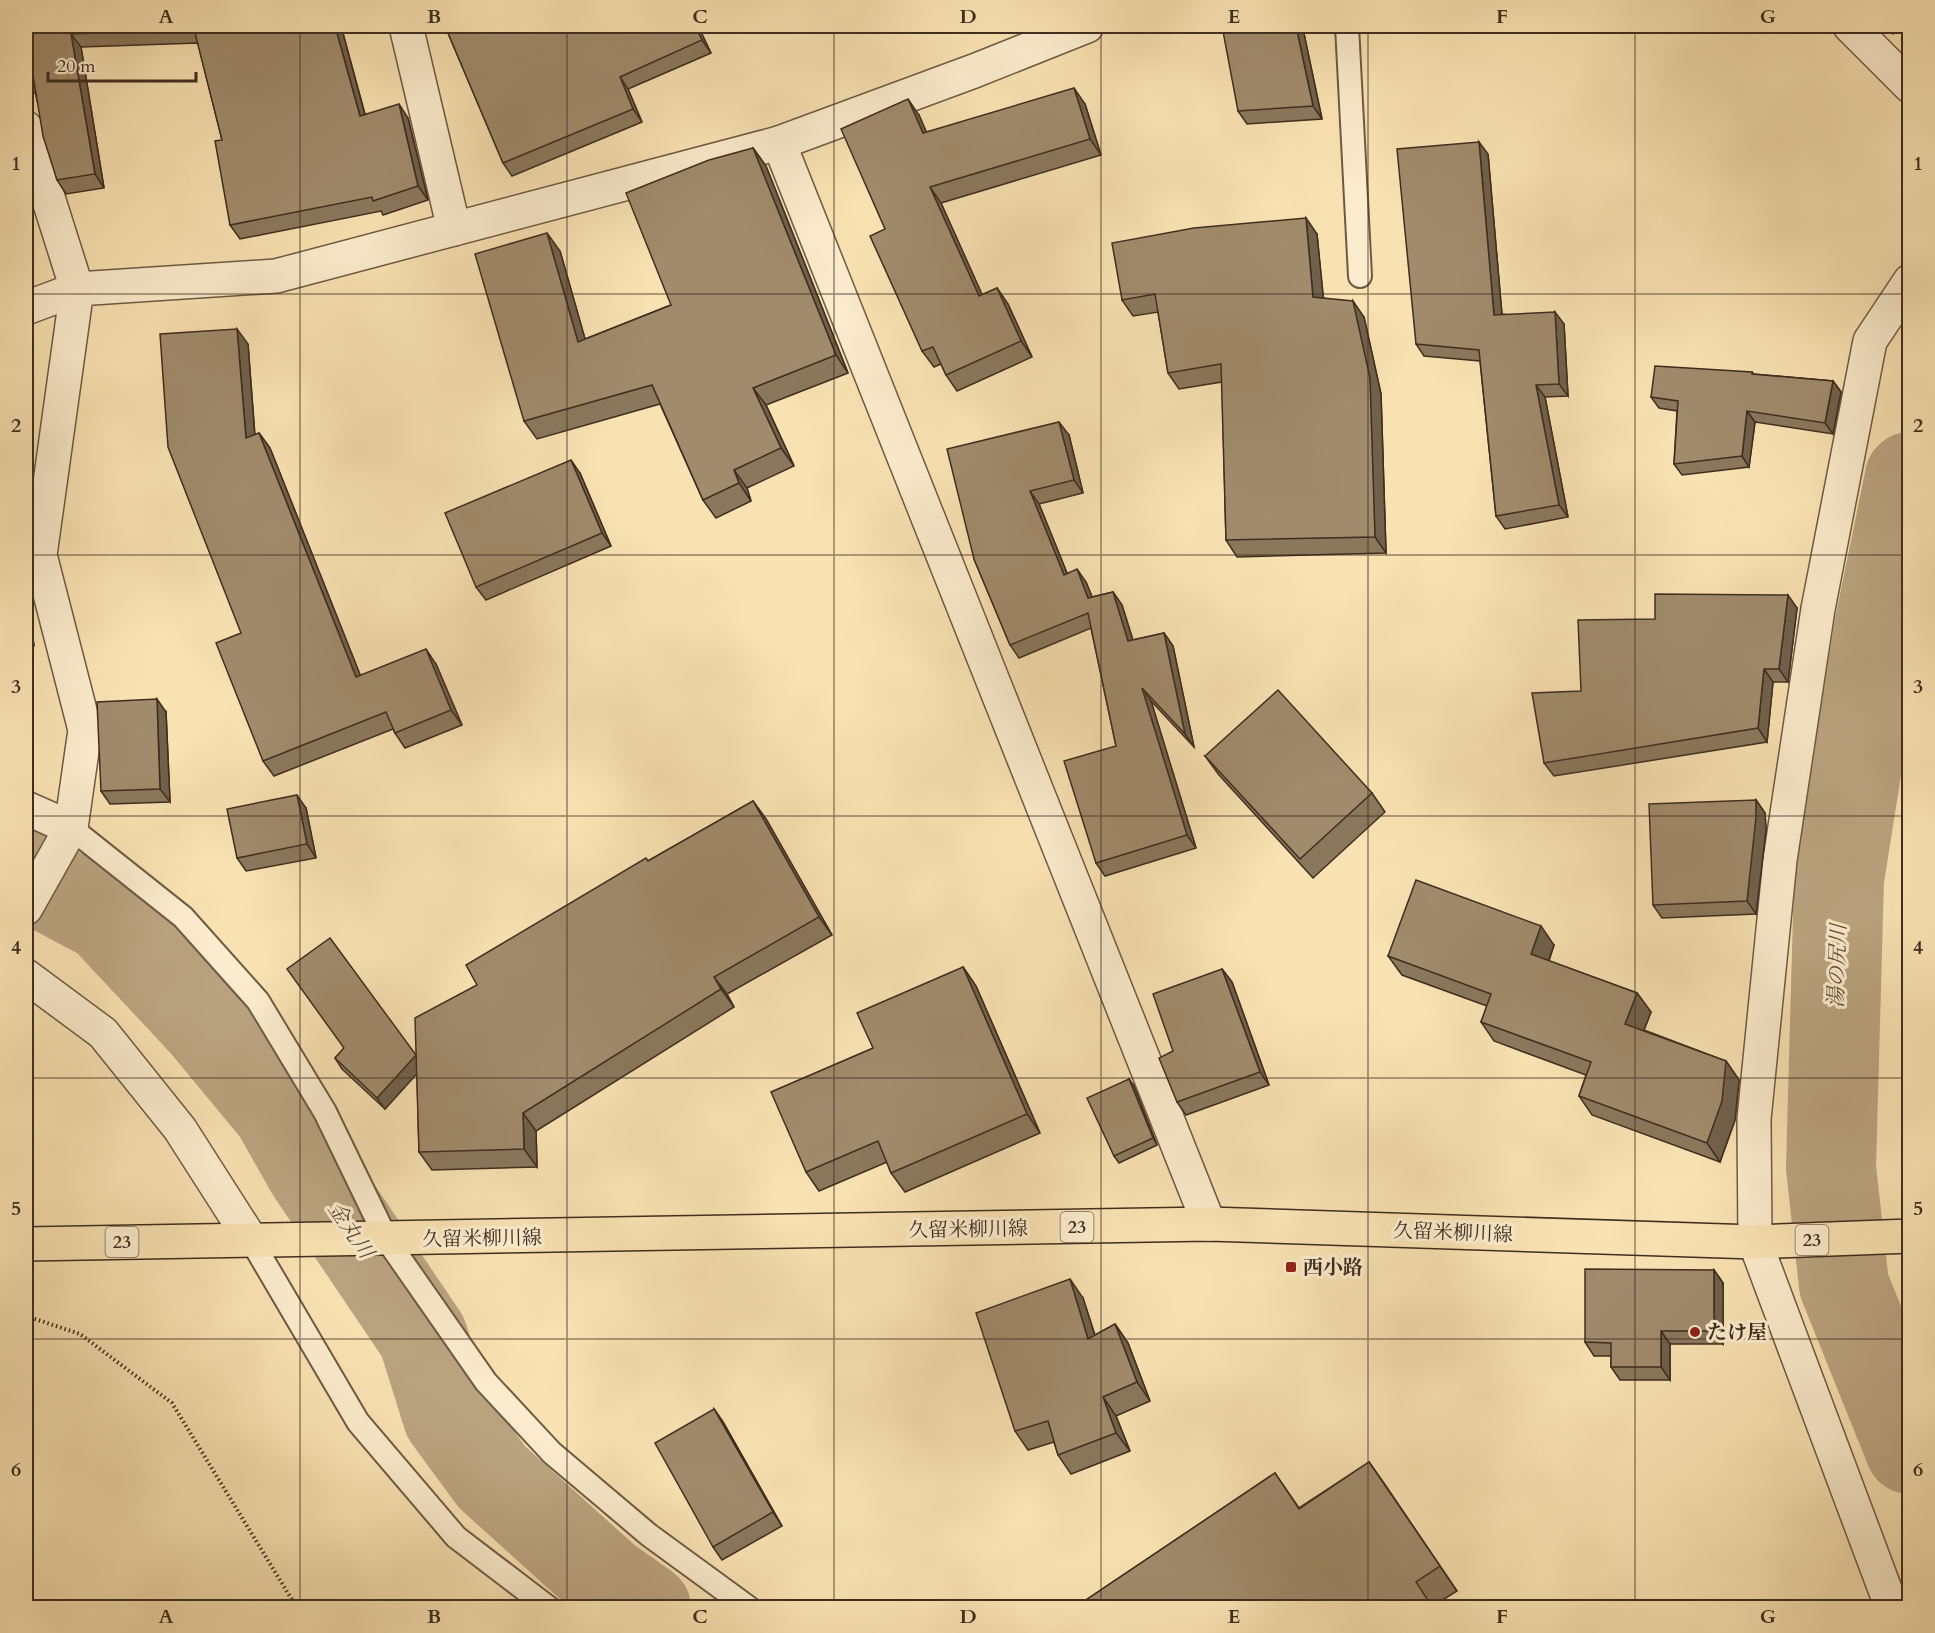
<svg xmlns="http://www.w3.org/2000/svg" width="1935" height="1633" font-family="Cardo,'Noto Serif JP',serif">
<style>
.water{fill:#baa480;stroke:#89745a;stroke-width:1.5}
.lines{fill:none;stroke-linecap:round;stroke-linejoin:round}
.shore{stroke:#7c6850;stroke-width:1.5}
.river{stroke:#baa480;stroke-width:90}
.service-casing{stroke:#6e5a44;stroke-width:26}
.minor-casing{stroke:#6e5a44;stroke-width:36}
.primary-casing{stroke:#3f2d20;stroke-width:36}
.path{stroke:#3f2d20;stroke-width:4;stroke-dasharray:1.5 3;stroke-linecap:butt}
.service{stroke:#fbeccd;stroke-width:22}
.minor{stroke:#fbeccd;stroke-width:33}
.primary{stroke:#f9e2b2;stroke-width:33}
.wall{fill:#8a785d;stroke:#3f2d20;stroke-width:1.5}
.shaded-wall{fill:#70614c;stroke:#3f2d20;stroke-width:1.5}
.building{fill:#a08b6c;stroke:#3f2d20;stroke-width:1.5}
.grid{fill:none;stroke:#3f2d20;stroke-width:1.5;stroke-opacity:0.55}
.poi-dot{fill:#8f2418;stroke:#fbeccd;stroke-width:2}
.labels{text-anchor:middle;stroke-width:6;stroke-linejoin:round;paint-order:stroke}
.shield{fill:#fbeccd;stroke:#776654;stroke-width:1.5}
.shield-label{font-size:18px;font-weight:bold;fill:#3f2d20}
.street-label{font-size:20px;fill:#3f2d20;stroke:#fbeccd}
.poi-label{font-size:20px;font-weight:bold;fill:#3f2d20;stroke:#fbeccd;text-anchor:start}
.water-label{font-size:21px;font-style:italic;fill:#5e4b38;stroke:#fbeccd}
.neatline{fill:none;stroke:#3f2d20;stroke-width:2}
.grid-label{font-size:20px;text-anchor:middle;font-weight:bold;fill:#3f2d20}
</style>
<rect width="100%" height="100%" fill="#f9e2b2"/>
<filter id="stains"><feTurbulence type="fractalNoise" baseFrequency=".00333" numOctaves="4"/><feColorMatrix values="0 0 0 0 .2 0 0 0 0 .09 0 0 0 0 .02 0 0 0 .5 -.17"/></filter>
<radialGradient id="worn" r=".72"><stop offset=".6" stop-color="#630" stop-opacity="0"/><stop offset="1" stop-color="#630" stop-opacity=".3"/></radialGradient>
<path class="water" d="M1881,1299L1909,1372V1510L1830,1303Z"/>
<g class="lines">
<g class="shore">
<path d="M1910,1371L1901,1367L1877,1306L1840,1309L1910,1494"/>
<path d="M1910,1379L1901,1377L1895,1371L1872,1314L1851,1315L1910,1473"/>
<path d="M1910,1388L1897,1385L1888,1378L1884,1380L1910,1447"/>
</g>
<g class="river">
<path d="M1910,477L1879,628L1839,879L1831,1168L1844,1285L1910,1449"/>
<path d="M26,875L105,917L205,1024L277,1111L311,1171L423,1337L448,1417L492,1477L606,1580L646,1608"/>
</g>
<defs>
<g id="service">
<path d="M1347,26L1360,276"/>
<path d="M71,828L183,917L258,1001L325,1112L387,1240L486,1382L552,1453L649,1535L749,1608"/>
<path d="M251,1240L358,1422L456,1537L549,1608"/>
</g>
<g id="minor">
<path d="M406,26L454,229"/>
<path d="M1850,26L1910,86"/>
<path d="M26,128L77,289L26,308"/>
<path d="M779,143L1209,1224"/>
<path d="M26,808L71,828"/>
<path d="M26,908L71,828L85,730L40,555L77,289L276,276L779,143L974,71L1087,26"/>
<path d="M26,976L103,1033L180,1129L251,1240"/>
<path d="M1892,1608L1755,1242L1754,1119L1780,860L1818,609L1870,341L1910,281"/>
</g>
<path id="primary" d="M26,1244L1209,1224L1755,1242L1910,1236"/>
</defs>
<use href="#service" class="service-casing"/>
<use href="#minor" class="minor-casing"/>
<use href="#primary" class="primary-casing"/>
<path class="path" d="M26,1316L80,1334L172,1403L297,1608"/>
<use href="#service" class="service"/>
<use href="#minor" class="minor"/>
<use href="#primary" class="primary"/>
</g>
<g class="wall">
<path d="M26,26H341L365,114L408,118L428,200L383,215L381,211L240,239L230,225L222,140L198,43L81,47L104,188L66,194L57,180L35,92L26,97Z"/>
<path d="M445,26H698L711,53L628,89L642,122L512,176L503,163Z"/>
<path d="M1884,26H1902L1893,34Z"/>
<path d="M1303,29L1322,119L1247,124L1238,111Z"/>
<path d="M1085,104L1101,155L941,203L982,295L997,288L1008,304L1032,357L957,391L946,375L941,364L934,367L922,351L885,229L919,115L926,132Z"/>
<path d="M753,148L766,166L848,373L766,405L794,466L747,488L751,501L716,518L703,500L660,404L537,439L524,421L560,251L585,339L671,305Z"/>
<path d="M1488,154L1502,314L1564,324L1568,396L1545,397L1568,517L1505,529L1496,516L1480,361L1424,356L1416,344Z"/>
<path d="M1317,234L1323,298L1364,317L1381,394L1386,553L1237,557L1226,540L1222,382L1179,389L1168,373L1158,312L1133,316L1122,300Z"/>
<path d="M248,344L255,435L259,433L270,448L360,675L436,664L462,725L405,748L395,733L393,729L274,776L263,761L241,633Z"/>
<path d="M1752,372L1754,374L1833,381L1841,392L1833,434L1755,422L1749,467L1682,475L1674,464L1677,411L1659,408L1651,397Z"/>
<path d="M1069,435L1083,493L1039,504L1067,573L1086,582L1092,597L1113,592L1122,605L1133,640L1164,633L1173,646L1194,747L1151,701L1196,848L1105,876L1096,863L1116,746L1091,628L1019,658L1010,645L974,559Z"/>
<path d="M580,473L611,546L486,600L476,587Z"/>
<path d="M26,591L34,646L26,648Z"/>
<path d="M1797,608L1788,682H1773L1767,742L1554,776L1544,763L1581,691L1655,619Z"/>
<path d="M166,712L170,802L110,804L101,791Z"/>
<path d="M1205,756L1372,793L1385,812L1313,878L1219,775Z"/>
<path d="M1756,800L1765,813L1766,830L1756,914L1662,918L1653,905Z"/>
<path d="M753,801L766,819L832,935L727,994L734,1007L536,1131L537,1167L432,1170L419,1152L417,1073L385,1109L342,1069L335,1058L344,1048L416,1055L477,985L648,861Z"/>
<path d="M306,808L316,858L246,871L237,858Z"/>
<path d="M1554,945L1549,961L1637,993L1651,1012L1644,1030L1726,1061L1739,1080L1735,1120L1720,1162L1592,1115L1579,1096L1586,1075L1494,1041L1481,1022L1487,1006L1402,975L1388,956Z"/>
<path d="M963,967L976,986L1040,1133L905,1192L891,1173L887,1162L819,1191L806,1172L873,1048Z"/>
<path d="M1222,969L1232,982L1269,1085L1186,1115L1177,1102L1173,1051Z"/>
<path d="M1129,1079L1134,1086L1157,1145L1119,1163L1114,1156Z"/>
<path d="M1714,1270L1723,1283V1344H1670V1380H1620L1611,1367V1356H1594L1585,1342Z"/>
<path d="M1083,1298L1095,1335L1115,1324L1128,1343L1150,1401L1116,1416L1130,1451L1071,1474L1058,1455L1054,1442L1028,1450L1015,1431Z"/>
<path d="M714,1409L723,1422L782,1526L722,1560L713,1547Z"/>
<path d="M1369,1462L1457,1591L1433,1606L1074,1608L1275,1473L1299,1508Z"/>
</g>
<g class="shaded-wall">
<path d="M335,26H341L369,130L360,116Z"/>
<path d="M695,26H698L711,53L702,40Z"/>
<path d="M1296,26H1301L1303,29L1322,119L1313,106Z"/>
<path d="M71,34L81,47L104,188L95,174Z"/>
<path d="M620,77L628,89L642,122L633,109Z"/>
<path d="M1074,88L1085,104L1101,155L1090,139Z"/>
<path d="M908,99L919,115L934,149L923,133Z"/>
<path d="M399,104L408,118L428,200L418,186Z"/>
<path d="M1479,142L1488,154L1503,327L1494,315Z"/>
<path d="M753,148L766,166L848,373L836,355Z"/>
<path d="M930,187L941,203L990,312L979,296Z"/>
<path d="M1306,218L1317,234L1325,313L1313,297Z"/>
<path d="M547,233L560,251L591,360L578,342Z"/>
<path d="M997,288L1008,304L1032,357L1021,341Z"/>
<path d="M1353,301L1364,317L1381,394L1386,553L1375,537Z"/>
<path d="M1555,312L1564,324L1568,396L1559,384Z"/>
<path d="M237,329L248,344L256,453L246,438Z"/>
<path d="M1833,381L1841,392L1833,434L1825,423Z"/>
<path d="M1536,385L1545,397L1568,517L1559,505Z"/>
<path d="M753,388L766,405L794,466L781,448Z"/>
<path d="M1747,411L1755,422L1749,467L1742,456Z"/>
<path d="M1059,422L1069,435L1083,493L1074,480Z"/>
<path d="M259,433L270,448L367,692L356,677Z"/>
<path d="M571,460L580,473L611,546L602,533Z"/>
<path d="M734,470L747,488L751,501L739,483Z"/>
<path d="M1030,491L1039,504L1073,588L1064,575Z"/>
<path d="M1077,569L1086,582L1098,611L1088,598Z"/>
<path d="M26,591L34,646L26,634Z"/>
<path d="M1113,592L1122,605L1137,654L1128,641Z"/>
<path d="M1788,595L1797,608L1788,682L1779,669Z"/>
<path d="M1164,633L1173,646L1194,747L1185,734Z"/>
<path d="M426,649L436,664L462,725L451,710Z"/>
<path d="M1764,669L1773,682L1767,742L1758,728Z"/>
<path d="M1142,688L1151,701L1196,848L1187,835Z"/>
<path d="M157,699L166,712L170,802L160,789Z"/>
<path d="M297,795L306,808L316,858L307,844Z"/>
<path d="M1756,800L1765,813L1766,830L1756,914L1747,901Z"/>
<path d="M753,801L766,819L832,935L819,917Z"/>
<path d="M1541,926L1554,945L1544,973L1531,954Z"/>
<path d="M963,967L976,986L1040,1133L1027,1114Z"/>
<path d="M1222,969L1232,982L1269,1085L1260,1072Z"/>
<path d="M714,977L727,994L734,1007L721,989Z"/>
<path d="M1637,993L1651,1012L1639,1043L1625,1024Z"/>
<path d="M416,1055L424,1066L385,1109L377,1098Z"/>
<path d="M1726,1061L1739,1080L1735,1120L1720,1162L1707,1143Z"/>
<path d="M1129,1079L1134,1086L1157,1145L1153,1138Z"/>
<path d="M523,1113L536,1131L537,1167L524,1149Z"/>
<path d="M1714,1270L1723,1283V1344L1714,1331Z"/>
<path d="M1070,1279L1083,1298L1102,1358L1088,1339Z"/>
<path d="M1115,1324L1128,1343L1150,1401L1137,1382Z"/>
<path d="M1661,1331L1670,1344V1380L1661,1367Z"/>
<path d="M1103,1397L1116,1416L1130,1451L1116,1433Z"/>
<path d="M714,1409L723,1422L782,1526L773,1512Z"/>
<path d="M1369,1462L1386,1486L1457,1591L1440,1566Z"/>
</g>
<g class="building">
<path d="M26,26H335L360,116L399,104L418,186L373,201L372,197L230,225L215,141L222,140L194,29L71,34L95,174L57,180L43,136L33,75L26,78Z"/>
<path d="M445,26H623V27L626,26H695L702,40L620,77L633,109L503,163Z"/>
<path d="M1222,26H1296L1313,106L1238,111Z"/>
<path d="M1906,26H1910V33Z"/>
<path d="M1074,88L1090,139L930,187L979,296L997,288L1021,341L946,375L933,347L922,351L870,236L885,229L841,129L908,99L923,133Z"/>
<path d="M1479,142L1494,315L1555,312L1559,384L1536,385L1559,505L1496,516L1479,350L1416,344L1397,149Z"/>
<path d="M753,148L836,355L753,388L781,448L734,470L739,483L703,500L652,385L524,421L475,254L547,233L578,342L671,305L626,193L709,160Z"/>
<path d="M1306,218L1313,297L1353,301L1370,378L1375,537L1226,540L1221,364L1168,373L1155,294L1122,300L1112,243L1194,228Z"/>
<path d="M237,329L246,438L259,433L356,677L426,649L451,710L395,733L386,712L263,761L216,643L241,633L168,447L160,334Z"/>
<path d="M1655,366L1752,372V374L1833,381L1825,423L1747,411L1742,456L1674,464L1678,401L1651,397Z"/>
<path d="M1059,422L1074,480L1030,491L1064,575L1077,569L1088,598L1113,592L1128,641L1164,633L1185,734L1142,688L1187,835L1096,863L1064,761L1116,746L1088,613L1010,645L974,559L947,449Z"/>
<path d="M571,460L602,533L476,587L445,513Z"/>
<path d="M1655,594L1788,595L1779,669H1764L1758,728L1544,763L1532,693L1581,691L1578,620L1655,619Z"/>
<path d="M1278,690L1372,793L1300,859L1205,756Z"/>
<path d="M157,699L160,789L101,791L97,702Z"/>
<path d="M297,795L307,844L237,858L227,809Z"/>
<path d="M1756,800V817L1747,901L1653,905L1649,804Z"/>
<path d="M753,801L819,917L714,977L721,989L523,1113L524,1149L419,1152L415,1018L477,985L466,965L646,858L648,861Z"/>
<path d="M1416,880L1541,926L1531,954L1637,993L1625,1024L1726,1061L1722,1101L1707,1143L1579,1096L1591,1062L1481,1022L1491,994L1388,956Z"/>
<path d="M330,938L416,1055L377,1098L335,1058L344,1048L287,969Z"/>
<path d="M963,967L1027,1114L891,1173L878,1141L806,1172L771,1092L873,1048L857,1013Z"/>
<path d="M1222,969L1260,1072L1177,1102L1159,1058L1173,1051L1153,994Z"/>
<path d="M1129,1079L1153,1138L1114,1156L1087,1098Z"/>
<path d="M1585,1269L1714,1270V1331H1661V1367H1611V1343L1585,1342Z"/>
<path d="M1070,1279L1088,1339L1115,1324L1137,1382L1103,1397L1116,1433L1058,1455L1048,1421L1015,1431L976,1313Z"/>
<path d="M714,1409L773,1512L713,1547L655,1443Z"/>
<path d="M1369,1462L1440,1566L1416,1582L1433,1608H1074L1275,1473L1299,1509Z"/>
</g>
<path class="grid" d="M300,26V1608M567,26V1608M834,26V1608M1101,26V1608M1368,26V1608M1635,26V1608M26,294H1910M26,555H1910M26,816H1910M26,1078H1910M26,1339H1910"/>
<g class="poi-dot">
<rect x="1285" y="1261" width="12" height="12" rx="3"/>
<circle cx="1695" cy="1332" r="6"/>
</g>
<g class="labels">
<g class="shield">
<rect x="1060.5" y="1212" width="33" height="30" rx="4.5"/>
<rect x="1795.5" y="1225" width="33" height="30" rx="4.5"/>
<rect x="105.5" y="1227" width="33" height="30" rx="4.5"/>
</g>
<g class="shield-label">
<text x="1077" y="1233">23</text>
<text x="1812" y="1246">23</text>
<text x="122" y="1248">23</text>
</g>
<g class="street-label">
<text transform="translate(968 1229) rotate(-1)" y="7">久留米柳川線</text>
<text transform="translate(1453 1232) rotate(2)" y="7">久留米柳川線</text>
<text transform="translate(482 1238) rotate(-1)" y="7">久留米柳川線</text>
</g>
<g class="poi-label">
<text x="1303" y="1274">西小路</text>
<text x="1707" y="1339">たけ屋</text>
</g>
<g class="water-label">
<text transform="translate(1837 966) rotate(-88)" y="7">湯の尻川</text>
<text transform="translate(351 1230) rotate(56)" y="7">金丸川</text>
</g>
</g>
<rect width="1935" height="1633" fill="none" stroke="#f9e2b2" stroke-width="66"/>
<path d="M48 72v9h148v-9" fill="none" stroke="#3f2d20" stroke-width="3"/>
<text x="57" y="72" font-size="18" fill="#3f2d20" stroke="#fbeccd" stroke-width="4.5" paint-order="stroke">20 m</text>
<rect x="33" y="33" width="1869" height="1567" class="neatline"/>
<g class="grid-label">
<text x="166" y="23">A</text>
<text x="434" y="23">B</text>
<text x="700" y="23">C</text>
<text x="968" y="23">D</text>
<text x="1234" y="23">E</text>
<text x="1502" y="23">F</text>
<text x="1768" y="23">G</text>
<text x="16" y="170">1</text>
<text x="1918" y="170">1</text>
<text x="16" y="432">2</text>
<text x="1918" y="432">2</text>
<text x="16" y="693">3</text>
<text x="1918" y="693">3</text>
<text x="16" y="954">4</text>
<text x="1918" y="954">4</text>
<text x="16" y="1215">5</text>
<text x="1918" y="1215">5</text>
<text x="16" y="1476">6</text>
<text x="1918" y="1476">6</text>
<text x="166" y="1623">A</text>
<text x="434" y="1623">B</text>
<text x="700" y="1623">C</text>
<text x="968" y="1623">D</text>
<text x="1234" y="1623">E</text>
<text x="1502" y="1623">F</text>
<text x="1768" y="1623">G</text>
</g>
<rect width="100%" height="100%" filter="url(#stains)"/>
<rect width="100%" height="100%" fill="url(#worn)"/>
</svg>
